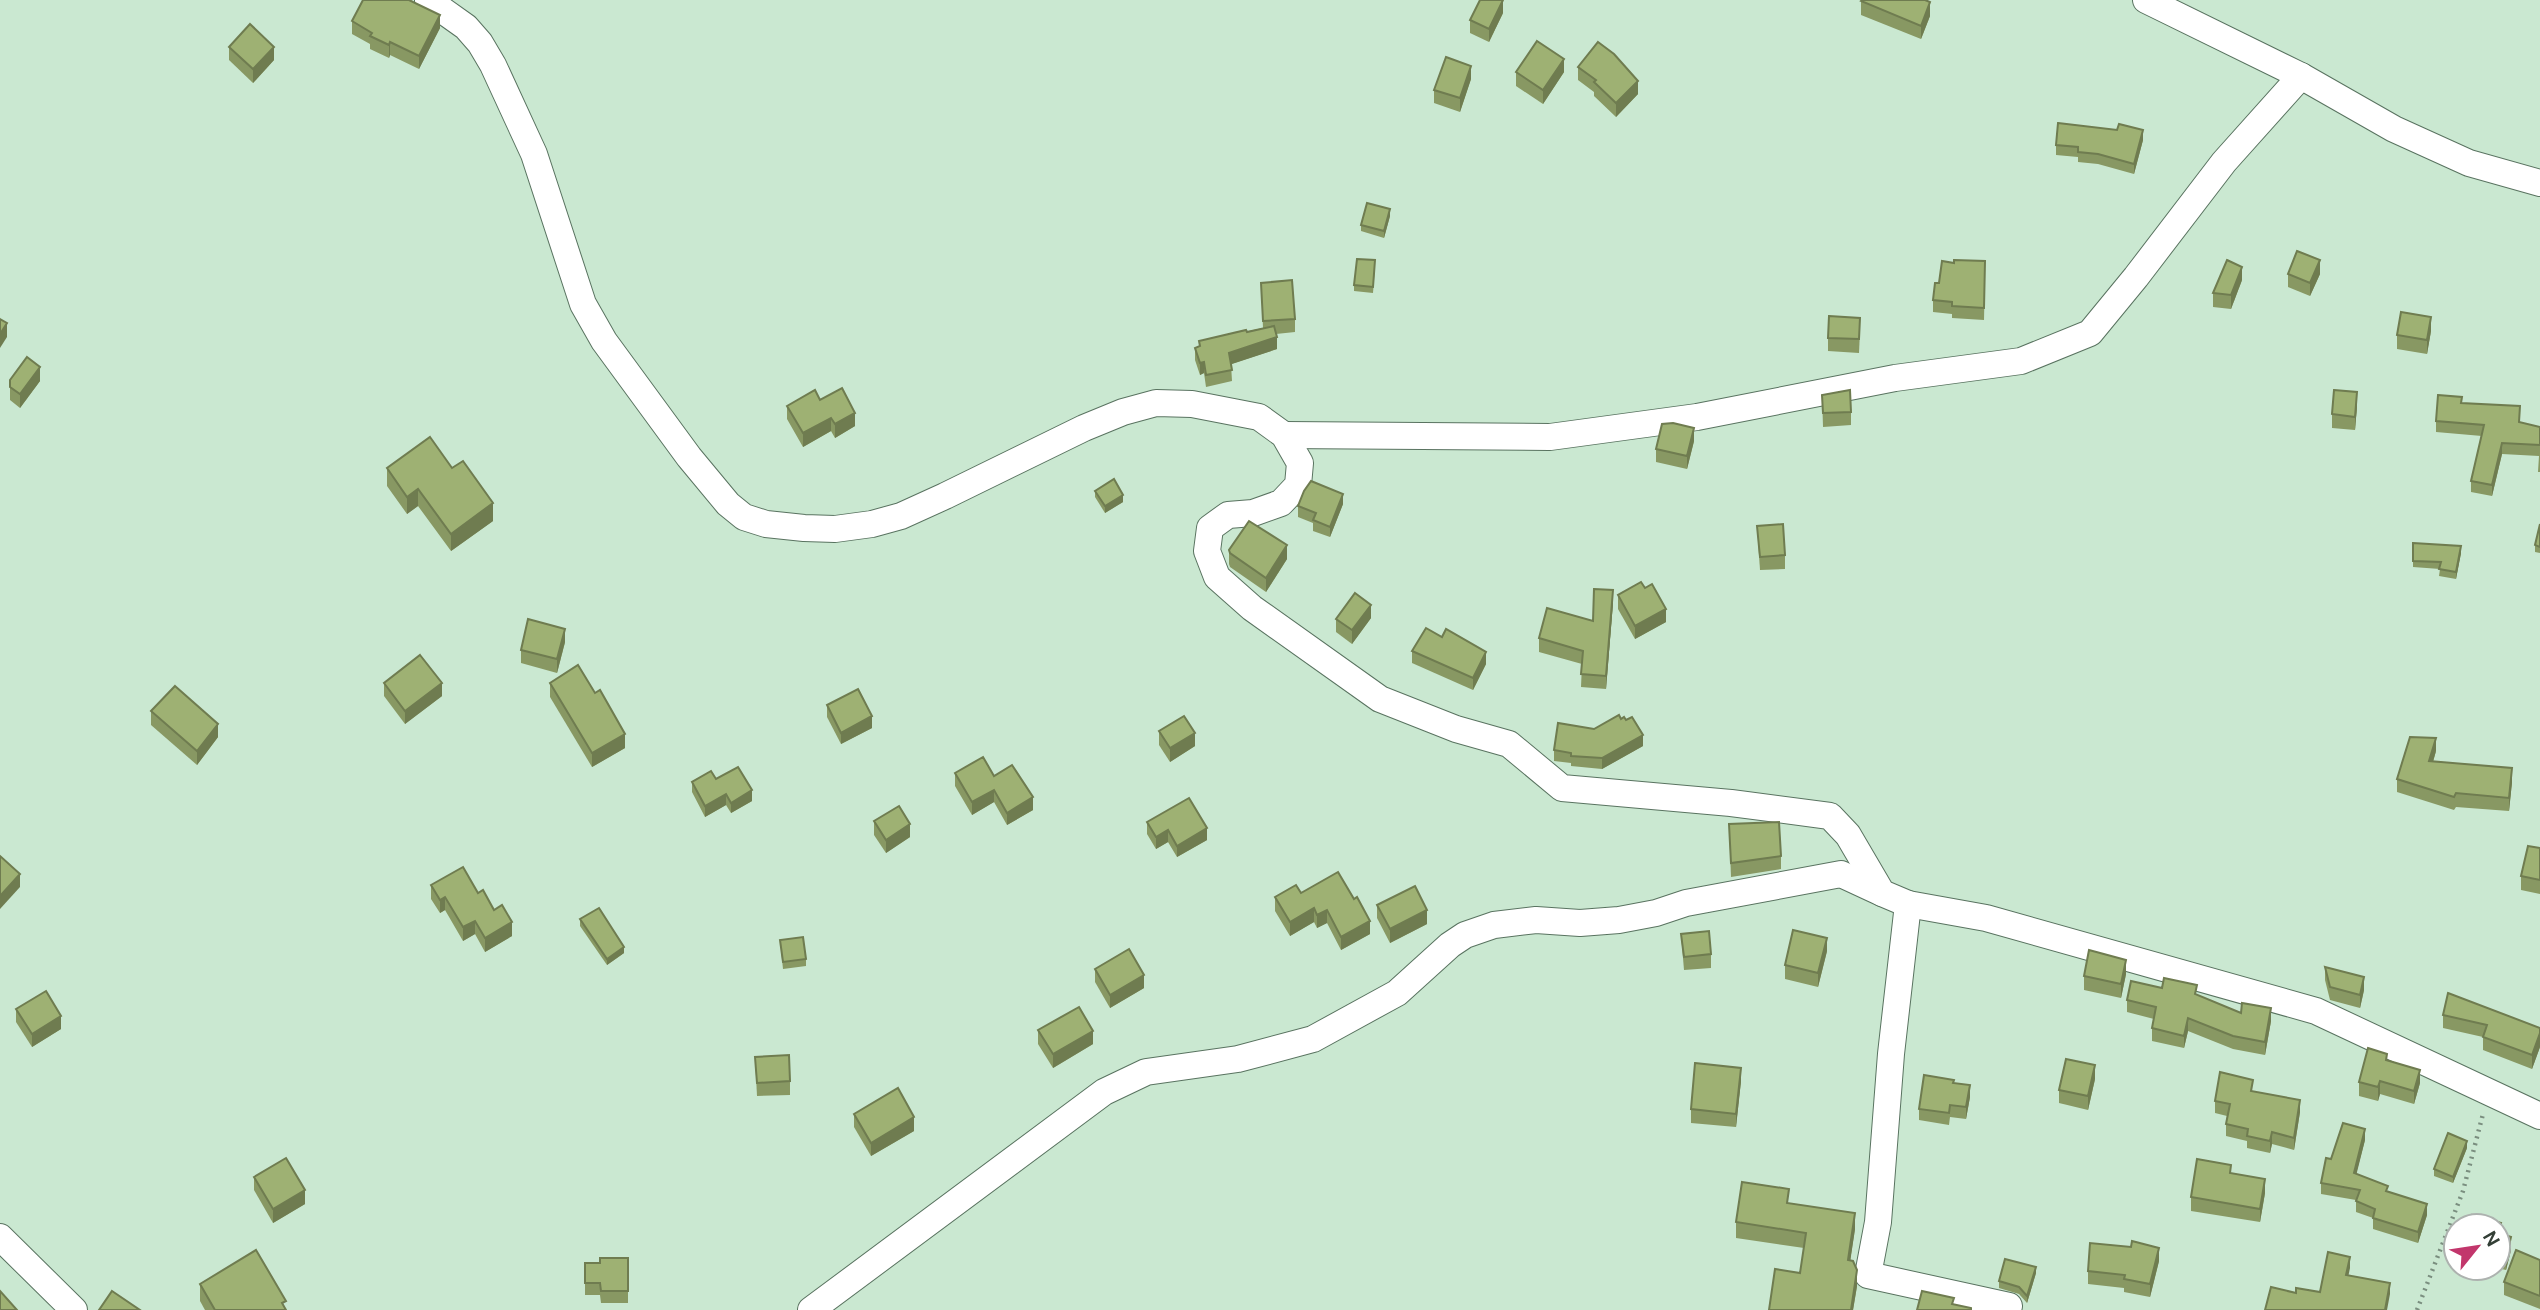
<svg xmlns="http://www.w3.org/2000/svg" width="2540" height="1310" font-family="'DM Sans',sans-serif">
<style>
.lines{fill:none;stroke-linecap:round;stroke-linejoin:round}
.minor-casing{stroke:#597360;stroke-width:28}
.path{stroke:#7a8e7f;stroke-width:4.5;stroke-dasharray:2 5;stroke-linecap:butt}
.minor{stroke:#fff;stroke-width:26}
.wall{fill:#889863}
.shaded-wall{fill:#6f7c50}
.building{fill:#9eb173;stroke:#6f7c50;stroke-width:2}
</style>
<rect width="100%" height="100%" fill="#cae8d1"/>
<g class="lines">
<defs>
<g id="minor">
<path d="M428,0L466,27L480,43L493,65L534,154L583,304L604,341L689,457L728,504L744,517L766,524L804,528L835,529L872,524L901,516L945,496L1084,428L1123,412L1156,403L1192,404L1259,417L1284,435L1300,463L1298,485L1281,503L1253,513L1228,515L1210,528L1207,551L1217,577L1252,608L1380,699L1456,729L1509,744L1562,788L1731,803L1830,816L1848,835L1882,893L1908,904L1986,918L2316,1011L2540,1116"/>
<path d="M2146,0L2301,76L2394,129L2469,163L2540,183"/>
<path d="M1284,435L1550,437L1697,417L1895,378L2021,361L2090,333L2136,277L2224,162L2301,76"/>
<path d="M1908,904L1891,1054L1878,1222L1868,1275L2009,1306"/>
<path d="M0,1237L74,1310"/>
<path d="M811,1310L1104,1092L1146,1072L1238,1059L1313,1039L1397,993L1450,945L1465,935L1494,925L1536,920L1580,923L1619,920L1656,913L1686,903L1841,874L1882,893"/>
</g>
</defs>
<use href="#minor" class="minor-casing"/>
<path class="path" d="M2417,1310L2463,1191L2483,1114"/>
<use href="#minor" class="minor"/>
</g>
<g class="wall">
<path d="M1861,1L1930,16L1921,39L1861,15Z"/>
<path d="M1503,13L1489,42L1470,33V20Z"/>
<path d="M352,21L440,28L419,69L390,55L389,58L370,49V44L352,34Z"/>
<path d="M229,47L274,60L253,83L229,60Z"/>
<path d="M1578,67L1638,94L1616,117L1594,96V92L1578,80Z"/>
<path d="M1516,72H1564L1543,104L1516,86Z"/>
<path d="M1471,79L1460,112L1434,103V90Z"/>
<path d="M2143,140L2134,174L2098,164L2078,162V157L2056,155V145Z"/>
<path d="M1390,216L1384,238L1361,231V225Z"/>
<path d="M1375,267L1373,293L1354,291V285Z"/>
<path d="M1985,273L1984,320L1952,318V314L1933,312V300L1939,283Z"/>
<path d="M2288,274H2320L2310,296L2288,287Z"/>
<path d="M2242,280L2231,309L2213,307V293Z"/>
<path d="M1261,283L1295,319V332L1276,334L1277,349L1231,364L1232,381L1206,387L1204,373L1200,375L1195,360V348L1199,346V341L1263,328Z"/>
<path d="M1860,331L1859,353L1828,351V338Z"/>
<path d="M2431,331L2427,354L2397,349V335Z"/>
<path d="M10,380L40,381L20,408L10,400Z"/>
<path d="M1822,395L1851,412V425L1823,427Z"/>
<path d="M820,400L855,426L835,438L831,431L803,447L787,419V406Z"/>
<path d="M2462,403L2519,422L2540,427V472H2538L2539,456L2502,454L2492,496L2471,492V481L2482,436L2436,432V421Z"/>
<path d="M2357,406L2355,430L2332,428V414Z"/>
<path d="M1694,441L1687,469L1656,462V449Z"/>
<path d="M387,468H452L493,521L451,551L418,506L407,514L387,486Z"/>
<path d="M1095,491L1123,502L1105,513L1095,497Z"/>
<path d="M1343,504L1330,537L1313,531V523L1298,517V506Z"/>
<path d="M2540,524V553L2535,552V545Z"/>
<path d="M1757,526L1785,555V569L1760,570Z"/>
<path d="M2413,543L2461,553L2456,579L2439,576L2440,569L2413,567Z"/>
<path d="M1229,550L1287,559L1266,592L1230,567L1229,564Z"/>
<path d="M1645,588L1666,622L1635,639L1618,609V595Z"/>
<path d="M1613,603L1606,689L1581,687L1582,664L1539,652V638L1593,621Z"/>
<path d="M1371,618L1352,644L1336,632V619Z"/>
<path d="M565,642L557,673L521,663V650Z"/>
<path d="M1412,651L1486,664L1473,690L1412,663Z"/>
<path d="M384,683L442,696L405,724L384,696Z"/>
<path d="M550,683L625,748L592,767L550,697Z"/>
<path d="M827,705L872,728L841,744L827,717Z"/>
<path d="M151,711L218,737L197,765L151,725Z"/>
<path d="M1159,731L1195,746L1170,762L1159,745Z"/>
<path d="M1643,746L1602,769L1571,766V763L1554,761V750Z"/>
<path d="M2436,751L2433,762L2512,782L2509,811L2456,807L2454,810L2397,792V779Z"/>
<path d="M955,773L994,776L1033,810L1007,825L994,802L972,815L955,786Z"/>
<path d="M692,782L752,801L731,813L726,805L705,817L692,792Z"/>
<path d="M874,821L910,837L886,853L874,835Z"/>
<path d="M1147,822L1207,840L1177,857L1168,842L1156,849L1147,834Z"/>
<path d="M1729,824L1781,856V869L1731,877Z"/>
<path d="M2540,848V894L2521,890V876Z"/>
<path d="M431,885L478,893L494,910L512,936L485,952L475,934L463,941L445,910L440,913L431,899Z"/>
<path d="M1301,893L1370,934L1341,950L1327,923L1317,928L1314,922L1290,936L1275,911V897Z"/>
<path d="M1377,905L1427,924L1390,943L1377,918Z"/>
<path d="M580,919L624,953L607,965L580,926Z"/>
<path d="M1681,934L1711,954V968L1684,970Z"/>
<path d="M780,940L806,959V966L783,969Z"/>
<path d="M1827,951L1818,987L1785,979V965Z"/>
<path d="M2325,967L2364,990L2360,1008L2330,1000L2325,980Z"/>
<path d="M1095,969L1144,988L1110,1008L1095,982Z"/>
<path d="M2126,974L2121,998L2084,990V976Z"/>
<path d="M2162,988L2197,995L2241,1013L2271,1021L2265,1055L2233,1049L2188,1031L2184,1048L2152,1041V1028L2154,1019L2127,1012V1000Z"/>
<path d="M16,1009L61,1029L32,1047L16,1022Z"/>
<path d="M2443,1015L2540,1028V1047L2532,1069L2483,1050V1037L2443,1028Z"/>
<path d="M1038,1030L1093,1044L1053,1068L1038,1044Z"/>
<path d="M755,1057L790,1081V1095L757,1096Z"/>
<path d="M2387,1060L2420,1083L2414,1104L2380,1094L2378,1101L2359,1096V1082Z"/>
<path d="M2095,1079L2088,1110L2059,1103V1090Z"/>
<path d="M1741,1081L1736,1127L1691,1123V1109Z"/>
<path d="M1954,1083L1970,1097L1966,1119L1950,1117L1949,1125L1919,1120V1109Z"/>
<path d="M2253,1092L2300,1112L2294,1150L2272,1144L2270,1153L2247,1148V1141L2226,1136V1124L2227,1116L2215,1113V1101Z"/>
<path d="M854,1114L914,1131L871,1156L854,1127Z"/>
<path d="M2365,1140L2356,1174L2427,1215L2418,1243L2373,1229V1218L2356,1212V1200L2321,1194V1183L2331,1159Z"/>
<path d="M2467,1148L2453,1183L2434,1176V1169Z"/>
<path d="M2231,1173L2265,1193L2260,1222L2191,1211V1197Z"/>
<path d="M254,1177L305,1204L273,1223L254,1190Z"/>
<path d="M1789,1203L1855,1229L1850,1261L1857,1286L1853,1310H1769L1800,1273L1804,1248L1736,1238V1222Z"/>
<path d="M2498,1226L2501,1234L2511,1250L2506,1270L2497,1268Z"/>
<path d="M628,1258V1303H601L600,1295H585V1263H600Z"/>
<path d="M2540,1260V1309L2504,1295V1282Z"/>
<path d="M2159,1261L2150,1297L2124,1292V1288L2088,1284V1271Z"/>
<path d="M2036,1273L2027,1303L2019,1294L1999,1288V1281Z"/>
<path d="M200,1284L286,1310H205L200,1301Z"/>
</g>
<g class="shaded-wall">
<path d="M1503,0V13L1489,42V29Z"/>
<path d="M1930,2V16L1921,39V26Z"/>
<path d="M440,15V28L419,69V56Z"/>
<path d="M390,42V55L389,58V45Z"/>
<path d="M274,47V60L253,83V69Z"/>
<path d="M1564,59V72L1543,104V90Z"/>
<path d="M1471,66V79L1460,112V98Z"/>
<path d="M1638,81V94L1616,117V103Z"/>
<path d="M2143,130V140L2134,174V164Z"/>
<path d="M1390,209V216L1384,238V231Z"/>
<path d="M2320,260V274L2310,296V283Z"/>
<path d="M2242,267V280L2231,309V295Z"/>
<path d="M2431,317V331L2427,354V340Z"/>
<path d="M7,323V337L0,348V334Z"/>
<path d="M1277,337V349L1229,365V353Z"/>
<path d="M1204,362V373L1200,375V363Z"/>
<path d="M40,367V381L20,408V394Z"/>
<path d="M2357,392V406L2355,430V417Z"/>
<path d="M855,413V426L835,438V424Z"/>
<path d="M831,418V431L803,447V433Z"/>
<path d="M1694,428V441L1687,469V456Z"/>
<path d="M2502,443V454L2492,496V485Z"/>
<path d="M418,489V506L407,514V497Z"/>
<path d="M1343,494V504L1330,537V527Z"/>
<path d="M1123,495V502L1105,513V506Z"/>
<path d="M493,503V521L451,551V534Z"/>
<path d="M1287,545V559L1266,592V578Z"/>
<path d="M2461,546V553L2456,579V572Z"/>
<path d="M1613,590V603L1606,689V676Z"/>
<path d="M1371,605V618L1352,644V630Z"/>
<path d="M1666,609V622L1635,639V626Z"/>
<path d="M565,629V642L557,673V659Z"/>
<path d="M1486,652V664L1473,690V678Z"/>
<path d="M442,683V696L405,724V711Z"/>
<path d="M872,716V728L841,744V733Z"/>
<path d="M218,724V737L197,765V751Z"/>
<path d="M1195,733V746L1170,762V748Z"/>
<path d="M625,734V748L592,767V753Z"/>
<path d="M1643,735V746L1602,769V758Z"/>
<path d="M2436,738V751L2429,775V761Z"/>
<path d="M2512,768V782L2509,811V798Z"/>
<path d="M752,790V801L731,813V803Z"/>
<path d="M994,790V802L972,815V802Z"/>
<path d="M726,794V805L705,817V806Z"/>
<path d="M1033,797V810L1007,825V813Z"/>
<path d="M910,824V837L886,853V840Z"/>
<path d="M1207,828V840L1177,857V846Z"/>
<path d="M1168,830V842L1156,849V837Z"/>
<path d="M20,874V887L0,909V896Z"/>
<path d="M445,897V910L440,913V900Z"/>
<path d="M1314,908V922L1290,936V922Z"/>
<path d="M1327,910V923L1317,928V915Z"/>
<path d="M1427,910V924L1390,943V929Z"/>
<path d="M475,921V934L463,941V927Z"/>
<path d="M1370,921V934L1341,950V937Z"/>
<path d="M512,922V936L485,952V938Z"/>
<path d="M1827,938V951L1818,987V973Z"/>
<path d="M624,947V953L607,965V959Z"/>
<path d="M2126,960V974L2121,998V984Z"/>
<path d="M1144,975V988L1110,1008V995Z"/>
<path d="M2364,977V990L2360,1008V995Z"/>
<path d="M2271,1008V1021L2265,1055V1042Z"/>
<path d="M61,1016V1029L32,1047V1034Z"/>
<path d="M2188,1018V1031L2184,1048V1036Z"/>
<path d="M1093,1031V1044L1053,1068V1054Z"/>
<path d="M2540,1033V1047L2532,1069V1055Z"/>
<path d="M2095,1065V1079L2088,1110V1096Z"/>
<path d="M1741,1068V1081L1736,1127V1114Z"/>
<path d="M2420,1070V1083L2414,1104V1091Z"/>
<path d="M2380,1081V1094L2378,1101V1087Z"/>
<path d="M1970,1085V1097L1966,1119V1107Z"/>
<path d="M2300,1100V1112L2294,1150V1138Z"/>
<path d="M914,1117V1131L871,1156V1143Z"/>
<path d="M2365,1129V1140L2354,1184V1173Z"/>
<path d="M2272,1132V1144L2270,1153V1141Z"/>
<path d="M2467,1141V1148L2453,1183V1177Z"/>
<path d="M2265,1179V1193L2260,1222V1209Z"/>
<path d="M305,1190V1204L273,1223V1209Z"/>
<path d="M2427,1204V1215L2418,1243V1232Z"/>
<path d="M1855,1213V1229L1848,1276V1260Z"/>
<path d="M2511,1237V1250L2506,1270V1258Z"/>
<path d="M2159,1248V1261L2150,1297V1284Z"/>
<path d="M2350,1257V1268L2346,1287V1275Z"/>
<path d="M2036,1267V1273L2027,1303V1296Z"/>
<path d="M1857,1270V1286L1853,1310H1851Z"/>
<path d="M2390,1283V1294L2387,1310H2385Z"/>
</g>
<g class="building">
<path d="M363,0H409L440,15L419,56L390,42L389,45L370,36L372,33L352,21Z"/>
<path d="M1480,0H1503L1489,29L1470,20Z"/>
<path d="M1862,0H1925L1930,2L1921,26L1861,1Z"/>
<path d="M250,24L274,47L253,69L229,47Z"/>
<path d="M1537,41L1564,59L1543,90L1516,72Z"/>
<path d="M1598,42L1614,54L1638,81L1616,103L1594,82L1596,80L1578,67Z"/>
<path d="M1446,57L1471,66L1460,98L1434,90Z"/>
<path d="M2058,123L2117,130L2119,124L2143,130L2134,164L2098,154L2078,152V147L2056,145Z"/>
<path d="M1367,203L1390,209L1384,231L1361,225Z"/>
<path d="M2297,251L2320,260L2310,283L2288,274Z"/>
<path d="M1357,259L1375,260L1373,287L1354,285Z"/>
<path d="M1954,260L1985,261L1984,308L1952,306V302L1933,300L1935,283H1939L1942,261L1954,263Z"/>
<path d="M2227,260L2242,267L2231,295L2213,293Z"/>
<path d="M1292,280L1295,319L1263,321L1261,283Z"/>
<path d="M2401,312L2431,317L2427,340L2397,335Z"/>
<path d="M1829,316L1860,318L1859,339L1828,338Z"/>
<path d="M0,319L7,323L0,334Z"/>
<path d="M1274,326L1277,337L1229,353L1232,370L1206,375L1204,362L1200,363L1195,348L1200,346L1199,341L1246,330L1247,332Z"/>
<path d="M27,357L40,367L20,394L10,387V380Z"/>
<path d="M842,388L855,413L835,424L831,418L803,433L787,406L815,390L820,400Z"/>
<path d="M1850,390L1851,412L1823,413L1822,395Z"/>
<path d="M2334,390L2357,392L2355,417L2332,414Z"/>
<path d="M2438,395L2462,397L2461,403L2520,406L2519,422L2540,427V445L2502,443L2492,485L2471,481L2484,425L2436,421Z"/>
<path d="M1673,423L1694,428L1687,456L1656,449L1662,424Z"/>
<path d="M430,437L452,468L463,461L493,503L451,534L418,489L407,497L387,468Z"/>
<path d="M1114,479L1123,495L1105,506L1095,491Z"/>
<path d="M1311,481L1343,494L1330,527L1313,520L1316,513L1298,506L1304,491Z"/>
<path d="M1249,521L1287,545L1266,578L1230,553L1229,550Z"/>
<path d="M1783,524L1785,555L1760,557L1757,526Z"/>
<path d="M2540,524V547L2535,545Z"/>
<path d="M2413,543L2461,546L2456,572L2439,569L2441,562L2413,561Z"/>
<path d="M1641,582L1645,588L1652,584L1666,609L1635,626L1618,595Z"/>
<path d="M1594,589L1613,590L1606,676L1581,674L1583,651L1539,638L1547,608L1593,621Z"/>
<path d="M1355,593L1371,605L1352,630L1336,619Z"/>
<path d="M528,619L565,629L557,659L521,650Z"/>
<path d="M1426,628L1442,637L1446,629L1486,652L1473,678L1412,651Z"/>
<path d="M420,655L442,683L405,711L384,683Z"/>
<path d="M578,665L595,693L600,690L625,734L592,753L550,683Z"/>
<path d="M175,686L218,724L197,751L151,711Z"/>
<path d="M858,689L872,716L841,733L827,705Z"/>
<path d="M1619,715L1621,719L1624,717L1626,720L1632,717L1643,735L1602,758L1571,756V753L1554,750L1558,723L1594,729Z"/>
<path d="M1184,716L1195,733L1170,748L1159,731Z"/>
<path d="M2410,737L2436,738L2429,761L2512,768L2509,798L2456,793L2454,797L2397,779Z"/>
<path d="M983,757L994,776L1012,765L1033,797L1007,813L994,790L972,802L955,773Z"/>
<path d="M738,767L752,790L731,803L726,794L705,806L692,782L711,771L716,779Z"/>
<path d="M1189,798L1207,828L1177,846L1168,830L1156,837L1147,822Z"/>
<path d="M899,806L910,824L886,840L874,821Z"/>
<path d="M1779,822L1781,856L1731,863L1729,824Z"/>
<path d="M2528,846L2540,848V880L2521,876Z"/>
<path d="M0,856L20,874L0,896Z"/>
<path d="M463,867L478,893L483,890L494,910L502,905L512,922L485,938L475,921L463,927L445,897L440,900L431,885Z"/>
<path d="M1338,872L1354,899L1357,897L1370,921L1341,937L1327,910L1317,915L1314,908L1290,922L1275,897L1296,885L1301,893Z"/>
<path d="M1415,886L1427,910L1390,929L1377,905Z"/>
<path d="M599,908L624,947L607,959L580,919Z"/>
<path d="M1793,930L1827,938L1818,973L1785,965Z"/>
<path d="M1709,931L1711,954L1684,957L1681,934Z"/>
<path d="M803,937L806,959L783,962L780,940Z"/>
<path d="M1129,949L1144,975L1110,995L1095,969Z"/>
<path d="M2089,950L2126,960L2121,984L2084,976Z"/>
<path d="M2325,967L2364,977L2360,995L2330,987Z"/>
<path d="M2164,978L2197,985L2195,994L2241,1013L2242,1003L2271,1008L2265,1042L2233,1036L2188,1018L2184,1036L2152,1028L2156,1007L2127,1000L2131,981L2162,988Z"/>
<path d="M46,991L61,1016L32,1034L16,1009Z"/>
<path d="M2448,993L2540,1028V1033L2532,1055L2483,1037L2487,1025L2443,1015Z"/>
<path d="M1079,1007L1093,1031L1053,1054L1038,1030Z"/>
<path d="M2368,1048L2387,1054L2386,1060L2420,1070L2414,1091L2380,1081L2378,1087L2359,1082Z"/>
<path d="M789,1055L790,1081L757,1083L755,1057Z"/>
<path d="M2066,1059L2095,1065L2088,1096L2059,1090Z"/>
<path d="M1695,1063L1741,1068L1736,1114L1691,1109Z"/>
<path d="M2220,1072L2253,1080L2251,1091L2300,1100L2294,1138L2272,1132L2270,1141L2247,1136L2248,1129L2226,1124L2230,1104L2215,1101Z"/>
<path d="M1924,1075L1954,1080L1953,1083L1970,1085L1966,1107L1950,1105L1949,1113L1919,1109Z"/>
<path d="M898,1088L914,1117L871,1143L854,1114Z"/>
<path d="M2343,1123L2365,1129L2354,1173L2388,1186L2386,1191L2427,1204L2418,1232L2373,1218L2375,1209L2356,1201L2360,1190L2321,1183L2326,1158L2331,1159Z"/>
<path d="M2448,1133L2467,1141L2453,1177L2434,1169Z"/>
<path d="M286,1158L305,1190L273,1209L254,1177Z"/>
<path d="M2197,1159L2231,1165L2230,1173L2265,1179L2260,1209L2191,1197Z"/>
<path d="M1742,1182L1789,1189L1787,1203L1855,1213L1848,1260L1853,1261L1857,1270L1851,1310H1769L1775,1269L1800,1273L1806,1233L1736,1222Z"/>
<path d="M2472,1215L2501,1223L2498,1233L2511,1237L2506,1258L2498,1255V1226H2469Z"/>
<path d="M2132,1241L2159,1248L2150,1284L2124,1279L2125,1275L2088,1271L2090,1243L2131,1247Z"/>
<path d="M256,1250L286,1301L282,1303L286,1310H215L200,1284Z"/>
<path d="M2516,1250L2540,1260V1296L2504,1282Z"/>
<path d="M2328,1252L2350,1257L2346,1275L2390,1283L2385,1310H2265L2271,1287L2296,1293V1288L2320,1292Z"/>
<path d="M600,1258H628V1291H601L600,1283H585V1263H600Z"/>
<path d="M2005,1259L2036,1267L2027,1296L2019,1287L1999,1281Z"/>
<path d="M0,1291L17,1310H0Z"/>
<path d="M112,1291L140,1310H99Z"/>
<path d="M1922,1291L1954,1298L1952,1304L1971,1308V1310H1917Z"/>
</g>
<g transform="translate(2477 1247) rotate(60)"><circle r="33" fill="#ffffff" stroke="#adb2af" stroke-width="2"/>
<path d="M0-5L12 26L0 18L-12 26Z" fill="#c2366c"/>
<text y="-10" font-size="19" font-weight="bold" text-anchor="middle" fill="#333f36">N</text>
</g>
</svg>
